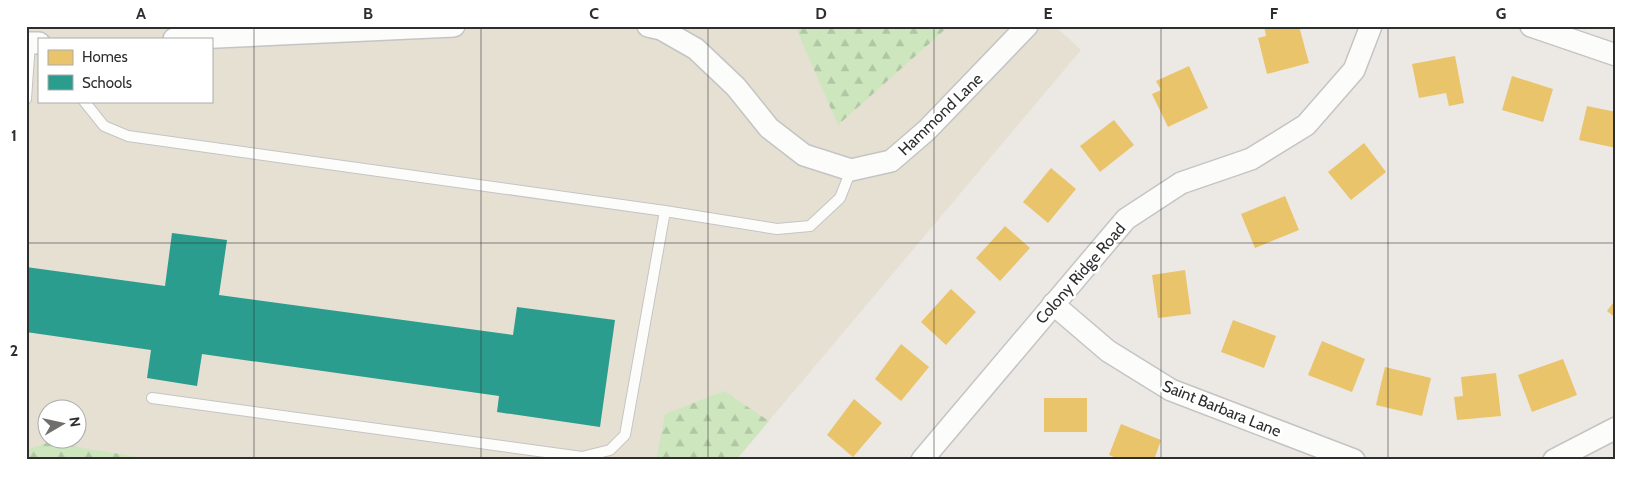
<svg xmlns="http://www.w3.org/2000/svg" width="1642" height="486" font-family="Cabin,sans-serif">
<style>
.education{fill:#e6e0d3;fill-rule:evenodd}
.forest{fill:url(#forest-firs)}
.homes{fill:#e9c46a}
.schools{fill:#2a9d8f}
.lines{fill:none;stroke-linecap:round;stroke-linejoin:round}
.service-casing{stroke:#c5c4c5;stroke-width:12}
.minor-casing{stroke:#c5c4c5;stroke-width:24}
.service{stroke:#fcfcfb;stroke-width:10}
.minor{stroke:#fcfcfb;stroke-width:21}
.grid{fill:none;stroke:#2e2e2e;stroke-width:1;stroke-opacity:0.55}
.labels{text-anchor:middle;stroke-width:5;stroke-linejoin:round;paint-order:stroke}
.street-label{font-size:16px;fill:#2e2e2e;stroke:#fff}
.neatline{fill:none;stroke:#2e2e2e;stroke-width:2}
.grid-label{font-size:16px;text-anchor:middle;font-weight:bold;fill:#2e2e2e}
</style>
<defs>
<pattern id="forest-firs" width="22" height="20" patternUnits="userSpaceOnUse" patternTransform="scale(1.25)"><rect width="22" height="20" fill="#cee6be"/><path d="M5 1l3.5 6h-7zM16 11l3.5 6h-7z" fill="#b1c6a4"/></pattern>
</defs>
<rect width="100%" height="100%" fill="#ece8e4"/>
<path class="education" d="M26,26H1055L1081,50L736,460H26ZM39,39H211V101H39ZM48,408H78V438H48Z"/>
<g class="forest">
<path d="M795,26H949L838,125Z"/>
<path d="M724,391L769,421L736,460H656L665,414Z"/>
<path d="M49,442L155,460H26V450Z"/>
</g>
<g class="homes">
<path d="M1264,26H1299L1309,63L1267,74L1258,38L1266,36Z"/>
<path d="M1455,56L1464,103L1449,106L1446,93L1419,98L1412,64Z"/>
<path d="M1189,66L1208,108L1168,127L1152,94L1161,90L1156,81Z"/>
<path d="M1512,76L1553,89L1543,122L1502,110Z"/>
<path d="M1587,106L1616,112V148L1579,140Z"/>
<path d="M1114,120L1134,145L1100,172L1080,146Z"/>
<path d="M1364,143L1386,172L1351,200L1328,172Z"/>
<path d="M1051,168L1076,189L1048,223L1023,202Z"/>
<path d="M1285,196L1299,230L1255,248L1241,214Z"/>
<path d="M1005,226L1030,248L1000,281L976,258Z"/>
<path d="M1185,270L1191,314L1158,318L1152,275Z"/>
<path d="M951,289L976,312L946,345L921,322Z"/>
<path d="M1616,299V318L1607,311Z"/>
<path d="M1233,320L1276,336L1264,368L1221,352Z"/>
<path d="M1322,341L1365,359L1352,392L1308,375Z"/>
<path d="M901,344L929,367L901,401L875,379Z"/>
<path d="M1563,359L1577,395L1532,412L1518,375Z"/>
<path d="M1385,367L1431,378L1422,416L1376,405Z"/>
<path d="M1496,373L1501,416L1457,420L1454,397L1463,396L1461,377Z"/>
<rect x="1044" y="398" width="43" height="34"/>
<path d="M854,399L882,423L853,457L827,435Z"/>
<path d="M1121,424L1161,440L1154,460H1121L1109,455Z"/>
</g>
<path class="schools" d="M172,233L227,240L219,295L513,335L517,307L615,320L600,427L497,412L499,396L202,354L197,386L147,378L151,350L26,332V267L165,286Z"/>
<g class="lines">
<defs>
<g id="service">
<path d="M26,99L30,43"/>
<path d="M84,101L104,126L128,136L665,211"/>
<path d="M152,398L582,457L610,450L625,435L665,211L777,229L810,226L840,198L851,170"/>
</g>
<g id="minor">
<path d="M648,26L661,29L696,49L736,87L769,128L804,155L851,170L891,161L927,130L1027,26"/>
<path d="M1531,26L1616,55"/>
<path d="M174,39L454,26"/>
<path d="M26,43H39"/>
<path d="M1053,304L1108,351L1171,390L1354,460"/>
<path d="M922,460L1126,219L1181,183L1251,159L1306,125L1354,70L1371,26"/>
<path d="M1554,460L1616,428"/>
</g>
</defs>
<use href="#service" class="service-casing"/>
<use href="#minor" class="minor-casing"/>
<use href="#service" class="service"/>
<use href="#minor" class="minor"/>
</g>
<path class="grid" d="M254,26V460M481,26V460M708,26V460M934,26V460M1161,26V460M1388,26V460M26,243H1616"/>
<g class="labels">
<g class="street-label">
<text transform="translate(940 114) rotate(-44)" y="6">Hammond Lane</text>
<text transform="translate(1080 273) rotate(-49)" y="6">Colony Ridge Road</text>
<text transform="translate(1222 408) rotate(22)" y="6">Saint Barbara Lane</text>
</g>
</g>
<rect width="1642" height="486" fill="none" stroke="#ffffff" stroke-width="55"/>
<rect x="38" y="38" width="175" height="65" fill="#ffffff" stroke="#ababab"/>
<rect x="48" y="50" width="25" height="15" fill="#e9c46a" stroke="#ababab"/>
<text x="82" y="62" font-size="15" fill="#2e2e2e">Homes</text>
<rect x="48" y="75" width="25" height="15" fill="#2a9d8f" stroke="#ababab"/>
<text x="82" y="88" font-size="15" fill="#2e2e2e">Schools</text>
<g transform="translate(62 424) rotate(81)"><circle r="24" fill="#ffffff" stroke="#ababab"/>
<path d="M0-4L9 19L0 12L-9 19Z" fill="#706f6e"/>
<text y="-8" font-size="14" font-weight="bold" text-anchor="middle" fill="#2e2e2e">N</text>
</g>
<rect x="28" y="28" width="1586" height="430" class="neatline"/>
<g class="grid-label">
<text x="141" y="19">A</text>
<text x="368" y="19">B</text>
<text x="594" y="19">C</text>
<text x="821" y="19">D</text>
<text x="1048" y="19">E</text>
<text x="1274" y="19">F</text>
<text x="1501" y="19">G</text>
<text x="14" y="141">1</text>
<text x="14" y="356">2</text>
</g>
</svg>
